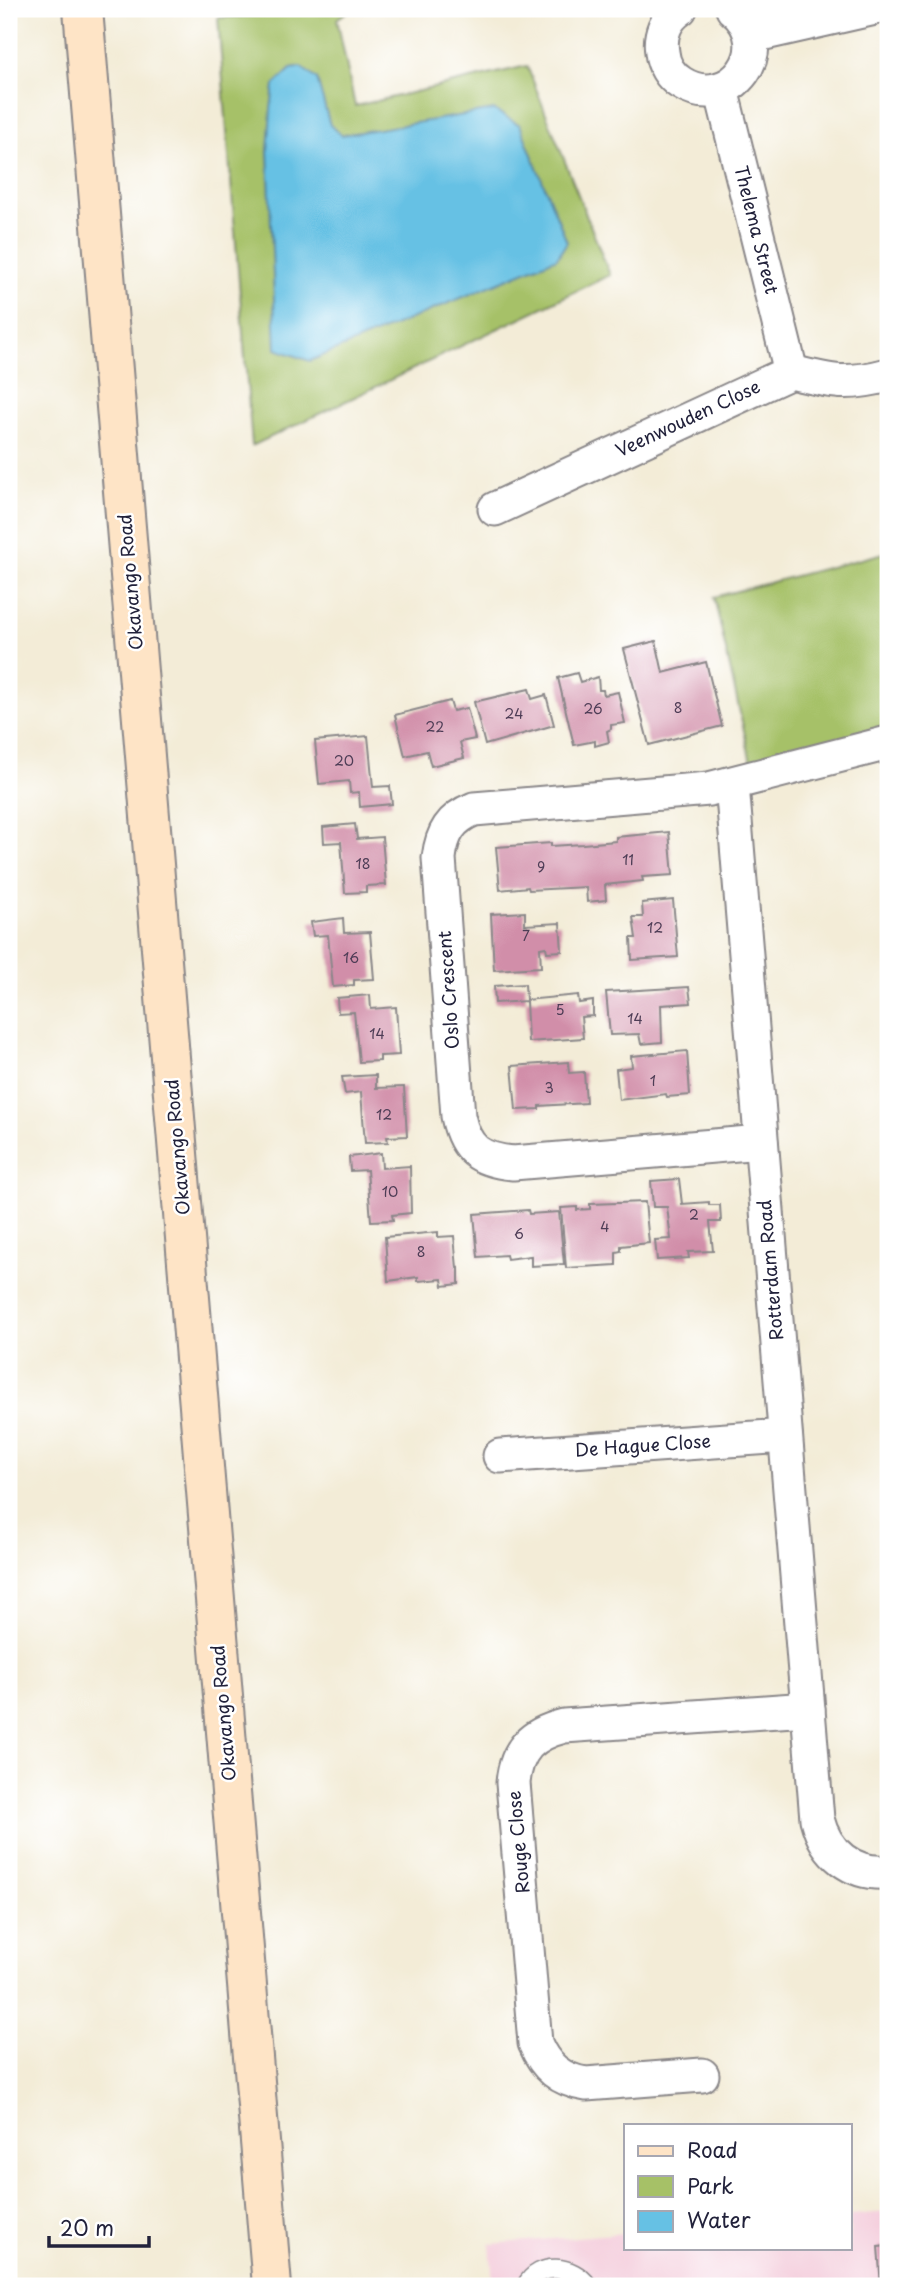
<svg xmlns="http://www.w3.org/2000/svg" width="897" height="2295" font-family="'Playpen Sans',sans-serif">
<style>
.built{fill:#f4cfdd}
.green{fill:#a6c167;stroke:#647251;stroke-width:2}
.water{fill:#66c1e4;stroke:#447290;stroke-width:2}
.building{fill:#d18ea9}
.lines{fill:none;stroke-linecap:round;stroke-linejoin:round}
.lane-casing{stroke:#8a8789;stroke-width:21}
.street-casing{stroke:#8a8789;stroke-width:37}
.secondary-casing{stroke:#8a8789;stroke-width:42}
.lane{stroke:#fff;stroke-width:18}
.street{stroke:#fff;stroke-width:33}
.secondary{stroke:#fee4c6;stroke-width:38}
.labels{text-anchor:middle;stroke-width:5;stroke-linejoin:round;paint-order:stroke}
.number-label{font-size:14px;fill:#4e3d56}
.street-label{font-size:18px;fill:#22223b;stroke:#fff}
</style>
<rect width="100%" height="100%" fill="#fff"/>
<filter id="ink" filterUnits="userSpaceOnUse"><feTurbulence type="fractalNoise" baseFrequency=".0143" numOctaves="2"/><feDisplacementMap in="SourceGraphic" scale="14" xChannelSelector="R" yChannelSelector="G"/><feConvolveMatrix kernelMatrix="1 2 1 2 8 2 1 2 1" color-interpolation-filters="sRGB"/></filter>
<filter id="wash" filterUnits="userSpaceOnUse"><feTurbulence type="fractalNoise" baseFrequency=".00686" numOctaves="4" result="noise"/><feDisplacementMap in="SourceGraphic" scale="28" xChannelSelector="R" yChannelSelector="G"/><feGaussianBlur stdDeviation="1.57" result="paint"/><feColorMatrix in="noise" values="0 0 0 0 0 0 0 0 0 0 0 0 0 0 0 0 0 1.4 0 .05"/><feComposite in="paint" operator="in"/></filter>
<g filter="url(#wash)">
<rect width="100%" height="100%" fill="#f3ecd7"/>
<path class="built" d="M888,2212V2286H493L490,2244L626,2233V2248H850V2215Z"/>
<g class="green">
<path d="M289,9H351L337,19L355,106L527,66L610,275L252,446L218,18L288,13Z"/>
<path d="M888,552V727L751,762L714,597Z"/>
</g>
<path class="water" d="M301,67L317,79L330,125L342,135L494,110L520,125L567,242L557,258L310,361L276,349L268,151L271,109L274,85L291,69Z"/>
<g id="blocks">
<g class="building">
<path d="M656,641L663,673L706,662L722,726L649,745L624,649Z"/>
<path d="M577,673L580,682L598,677L599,690H603L604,695L618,692L625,723L611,725V729L607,731L609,742L595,746V741L574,745L558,678Z"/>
<path d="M529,689L532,699L546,695L554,725L485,745L474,702Z"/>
<path d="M450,701L453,711L467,708L475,739L460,742L464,758L431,766L427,751L405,756L395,715Z"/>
<path d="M368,736L373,787L390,786L392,804L360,807L359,792L350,793L349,781L319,784L315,741Z"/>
<path d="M355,824L357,839L382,837L386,885L366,886V892L345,893L341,842L324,843L323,827Z"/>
<path d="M669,832L673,875L642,877L643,881L605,885L606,900L587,902L586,887L529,890L528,887L500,890L496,847L551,843V846L583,844L616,841V837Z"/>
<path d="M673,900L678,957L632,960L631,938H636L633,917H643L642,903Z"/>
<path d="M525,912V925L560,923L562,951L547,952L546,947L540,948L541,967L494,970L491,914Z"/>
<path d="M343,918L344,933L370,932L374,979L354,980V985L333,987L328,935L313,936L311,922Z"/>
<path d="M525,984L526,1000L578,995L579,1003L593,1001V1016L581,1017L583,1038L528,1042L526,1001L495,1003L494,986Z"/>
<path d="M689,987L691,1003L661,1005L662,1042L641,1044L639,1034L610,1035L606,992Z"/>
<path d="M370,995L371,1009L396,1007L399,1055L380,1056V1061L359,1062L354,1012L338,1013L337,998Z"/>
<path d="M687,1051L690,1095L667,1097L666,1094L619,1100L616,1069L632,1067L631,1056Z"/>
<path d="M568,1062L569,1073L584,1072L586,1103L539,1106V1109L516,1110L512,1066Z"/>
<path d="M376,1075V1088L404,1087L407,1136L387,1137L388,1142L365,1143L361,1092L345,1094L342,1077Z"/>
<path d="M381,1153L382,1168L410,1166L411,1213L392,1215L393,1220L371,1221L367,1170L350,1171L349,1157Z"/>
<path d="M679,1179L682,1204L709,1202V1205H720L721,1222H710L713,1251L688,1252L689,1258L657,1260L655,1240L671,1239L667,1207H653L651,1181Z"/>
<path d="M645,1202L649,1243L621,1246V1251L616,1252V1265L566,1268L561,1208L577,1207V1210L590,1209V1204Z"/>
<path d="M528,1210L529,1214L559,1212L564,1264L531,1266V1256L507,1259L506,1255L478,1257L474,1214Z"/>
<path d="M438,1232V1237L454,1236L457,1268L459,1267V1284L443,1286L442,1279L418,1281V1277L388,1281L385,1237Z"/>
<path d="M888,2246V2286H881L878,2247Z"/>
</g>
</g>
</g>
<g filter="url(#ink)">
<use href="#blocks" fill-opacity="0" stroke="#8a8789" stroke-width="2"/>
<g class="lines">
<defs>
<path id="lane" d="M526,2286C539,2261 573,2265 588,2286"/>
<g id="street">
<path d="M680,9C666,18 659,35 662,52C663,64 670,76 681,83C730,114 780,47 733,9"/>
<path d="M752,36L871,9"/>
<path d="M721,89L791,372"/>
<path d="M495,509L791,372C832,382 847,386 888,375"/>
<path d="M732,784L817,1819C826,1854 852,1875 888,1872"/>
<path d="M761,1142L513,1163C480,1160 465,1150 458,1116L439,858C442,833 451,818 474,809L709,789L888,743"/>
<path d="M500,1456L785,1436"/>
<path d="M702,2075L586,2084C560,2080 545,2067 535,2043L513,1783C516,1749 532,1734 564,1726L808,1709"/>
</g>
<path id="secondary" d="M83,9L272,2286"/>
</defs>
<use href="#lane" class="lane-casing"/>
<use href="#street" class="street-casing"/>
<use href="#secondary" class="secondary-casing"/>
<use href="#lane" class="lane"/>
<use href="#street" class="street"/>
<use href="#secondary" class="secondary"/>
</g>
</g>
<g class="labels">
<g class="number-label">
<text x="678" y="713">8</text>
<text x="593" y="714">26</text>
<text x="514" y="719">24</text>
<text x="435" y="732">22</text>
<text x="344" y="766">20</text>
<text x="628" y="865">11</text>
<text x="363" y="869">18</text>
<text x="541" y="872">9</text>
<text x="655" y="933">12</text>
<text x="526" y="941">7</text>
<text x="351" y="963">16</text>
<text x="560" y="1015">5</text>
<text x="635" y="1024">14</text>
<text x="377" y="1039">14</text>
<text x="653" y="1086">1</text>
<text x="549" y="1093">3</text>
<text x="384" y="1120">12</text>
<text x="390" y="1197">10</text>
<text x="694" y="1220">2</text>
<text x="605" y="1232">4</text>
<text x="519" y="1239">6</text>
<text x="421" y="1257">8</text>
</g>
<g class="street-label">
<text transform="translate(756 230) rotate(76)" y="6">Thelema Street</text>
<text transform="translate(688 419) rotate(-25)" y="6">Veenwouden Close</text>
<text transform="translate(131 582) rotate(-95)" y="6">Okavango Road</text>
<text transform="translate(449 990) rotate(-94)" y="6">Oslo Crescent</text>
<text transform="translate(178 1147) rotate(-95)" y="6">Okavango Road</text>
<text transform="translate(771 1270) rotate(-95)" y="6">Rotterdam Road</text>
<text transform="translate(643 1446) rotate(-4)" y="6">De Hague Close</text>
<text transform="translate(224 1713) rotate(-95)" y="6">Okavango Road</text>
<text transform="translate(519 1842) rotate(-95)" y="6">Rouge Close</text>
</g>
</g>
<rect width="897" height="2295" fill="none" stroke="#fff" stroke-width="35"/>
<rect x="624" y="2124" width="228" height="126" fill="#ffffff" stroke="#a7a7b1" stroke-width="2"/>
<rect x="638" y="2146" width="35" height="10" fill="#fee4c6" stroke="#a7a7b1" stroke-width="2"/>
<text x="687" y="2158" font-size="21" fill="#22223b">Road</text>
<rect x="638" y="2176" width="35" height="21" fill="#a6c167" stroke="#a7a7b1" stroke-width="2"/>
<text x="687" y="2194" font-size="21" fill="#22223b">Park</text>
<rect x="638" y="2211" width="35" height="21" fill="#66c1e4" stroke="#a7a7b1" stroke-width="2"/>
<text x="687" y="2228" font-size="21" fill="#22223b">Water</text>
<path d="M49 2236v10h100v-10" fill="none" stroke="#22223b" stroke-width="3.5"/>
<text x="60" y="2236" font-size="21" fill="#22223b" stroke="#ffffff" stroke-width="5" paint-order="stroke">20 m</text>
</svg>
